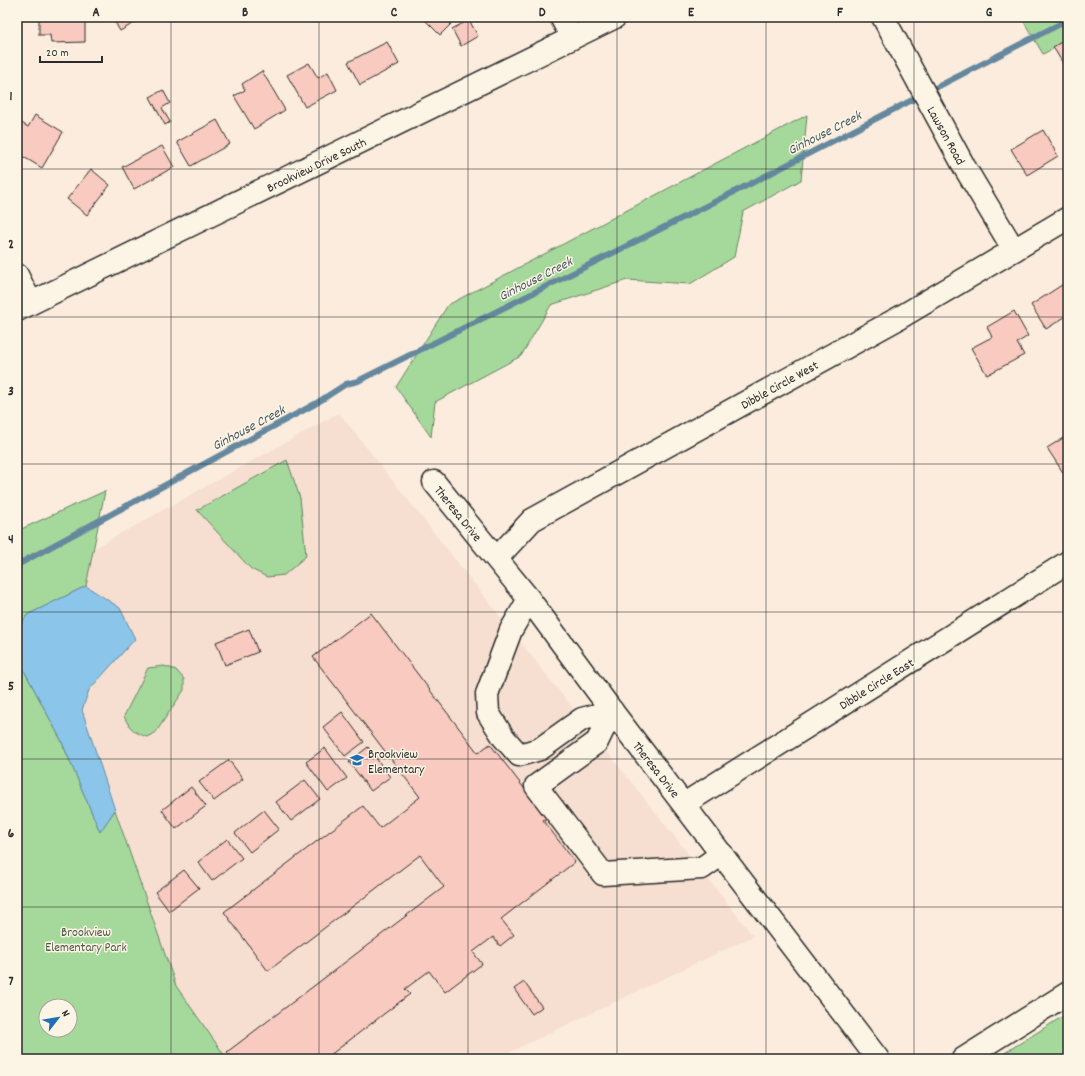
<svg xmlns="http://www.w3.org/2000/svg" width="1085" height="1076" font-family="Dekko,sans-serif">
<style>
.built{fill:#f6ded1}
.green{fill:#a5d99b;stroke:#688263;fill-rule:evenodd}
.water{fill:#8bc6ea;stroke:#65889e}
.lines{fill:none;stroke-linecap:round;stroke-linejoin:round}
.stream{stroke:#65889e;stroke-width:6}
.building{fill:#f9cabf;stroke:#2b2b2b}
.minor-casing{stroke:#2b2b2b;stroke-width:25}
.minor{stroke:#fcf5e5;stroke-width:22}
.grid{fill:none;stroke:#2b2b2b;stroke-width:1;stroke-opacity:0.55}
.labels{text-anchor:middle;stroke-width:3;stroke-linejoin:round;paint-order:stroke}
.street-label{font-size:13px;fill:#2b2b2b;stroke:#fcf5e5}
.poi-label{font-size:13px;fill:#2b2b2b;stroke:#fcf5e5;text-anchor:start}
.park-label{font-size:13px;fill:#4a5647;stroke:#fcf5e5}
.water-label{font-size:14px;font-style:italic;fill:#485a64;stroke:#fcf5e5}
.neatline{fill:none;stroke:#2b2b2b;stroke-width:1.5}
.grid-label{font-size:13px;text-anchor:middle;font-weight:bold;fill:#2b2b2b}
</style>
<rect width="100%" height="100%" fill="#fbecdd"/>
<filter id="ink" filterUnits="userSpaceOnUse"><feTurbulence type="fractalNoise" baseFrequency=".025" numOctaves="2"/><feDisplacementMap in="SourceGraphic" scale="8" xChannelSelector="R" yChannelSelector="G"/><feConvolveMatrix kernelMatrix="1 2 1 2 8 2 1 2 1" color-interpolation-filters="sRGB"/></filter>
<g filter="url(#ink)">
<path class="built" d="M339,413L753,936L495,1059H227L176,986L82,710L89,690L135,639L120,608L86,586L93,549Z"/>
<g class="green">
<path d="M1021,17H1068V40L1043,54Z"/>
<path d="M807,115L801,180L743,212L734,257L690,284L627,280L551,305L521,356L435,402L431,437L396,387L448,305Z"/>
<path d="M287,460L300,498L306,556L284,575L267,577L251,569L197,510Z"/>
<path d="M105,491L86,586L27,615L17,631V531Z"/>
<path d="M17,657L61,740L100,832L115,810L176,986L227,1059H17ZM46,1006H70V1030H46Z"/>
<path d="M164,666L176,670L184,679V690L156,732L147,737C133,732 130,729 124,716L148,668Z"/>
<path d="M1068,1013V1059H995Z"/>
</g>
<path class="water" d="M86,586L120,608L135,639L89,690L82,710L115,810L100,832L61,740L17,657V631L27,615Z"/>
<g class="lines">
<path class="stream" d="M17,565L315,404L346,384L358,381C488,316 618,251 748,185C855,130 961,74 1068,20"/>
</g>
<g class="building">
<path d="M39,17H85V42L51,43L50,35H39Z"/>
<path d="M112,17H145L120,31Z"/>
<path d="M422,17H458L440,35Z"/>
<path d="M469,20L478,36L461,46L452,29Z"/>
<path d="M1068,38V70H1067L1053,47Z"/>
<path d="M387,42L399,64L360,85L348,62Z"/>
<path d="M309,63L318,78L328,72L337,90L305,107L287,75Z"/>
<path d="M262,71L285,110L254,129L234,96L245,90L242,84Z"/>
<path d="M163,90L170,103L162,108L170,122L165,125L150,97Z"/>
<path d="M35,115L63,132L42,168L17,153V120L28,127Z"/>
<path d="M217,120L230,144L191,166L177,142Z"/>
<path d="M1043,130L1058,156L1027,175L1011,149Z"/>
<path d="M162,146L174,167L134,189L122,167Z"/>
<path d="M91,169L110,185L87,215L67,199Z"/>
<path d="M1068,281V315L1046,329L1031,305Z"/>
<path d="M1014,311L1028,336L1017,343L1024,355L987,375L971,348L992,337L987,327Z"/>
<path d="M1068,435V480L1047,448Z"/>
<path d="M371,613L478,753L490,744L547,818L543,820L575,862L501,919L514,935L500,946L493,937L473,952L482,964L445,992L429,971L405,989L410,994L325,1059H233L227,1052L444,887L420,855L268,971L224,912L363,806L380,828L420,797L313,657Z"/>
<path d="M249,629L258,652L225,665L216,642Z"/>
<path d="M342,712L364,742L345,756L323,727Z"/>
<path d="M368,747L390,777L371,791L349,762Z"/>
<path d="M325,748L347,778L328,792L306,762Z"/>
<path d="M229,760L243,779L214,801L199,782Z"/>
<path d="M305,780L320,799L291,821L276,802Z"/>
<path d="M191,787L206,806L176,829L162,810Z"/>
<path d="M264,810L279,829L250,852L235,833Z"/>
<path d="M227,839L242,858L212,881L198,862Z"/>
<path d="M184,870L199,888L169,911L155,892Z"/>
<path d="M524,982L542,1007L532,1014L514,989Z"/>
</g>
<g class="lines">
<defs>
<g id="minor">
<path d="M561,17L572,38"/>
<path d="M883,17L965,168L1014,250"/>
<path d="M17,275L31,303"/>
<path d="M17,310L615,17"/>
<path d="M434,482L529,599L612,711L878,1059"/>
<path d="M497,558L532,520L899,318L1068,218"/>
<path d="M529,599L511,630L487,694L488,713L504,738L519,755L540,749L582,719L612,711"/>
<path d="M612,711L597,742L536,786L603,874L702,868L722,854"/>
<path d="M684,804L1068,562"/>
<path d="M963,1059L1068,993"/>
</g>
</defs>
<use href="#minor" class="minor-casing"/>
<use href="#minor" class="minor"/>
</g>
</g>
<path class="grid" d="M171,17V1059M319,17V1059M468,17V1059M617,17V1059M766,17V1059M914,17V1059M17,169H1068M17,317H1068M17,464H1068M17,612H1068M17,759H1068M17,907H1068"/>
<defs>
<symbol id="school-bare" viewBox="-9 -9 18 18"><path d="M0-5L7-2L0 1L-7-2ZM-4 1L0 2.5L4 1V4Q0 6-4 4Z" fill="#1f6fb2" stroke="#fcf5e5" stroke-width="2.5" paint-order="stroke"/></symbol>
</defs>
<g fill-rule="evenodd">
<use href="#school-bare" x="347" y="750" width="20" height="20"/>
</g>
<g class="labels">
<g class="street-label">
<text transform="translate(947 135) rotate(61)" y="5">Lawson Road</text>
<text transform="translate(316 164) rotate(-26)" y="5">Brookview Drive South</text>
<text transform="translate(779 384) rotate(-29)" y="5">Dibble Circle West</text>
<text transform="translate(459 513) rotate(51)" y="5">Theresa Drive</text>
<text transform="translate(876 683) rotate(-32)" y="5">Dibble Circle East</text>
<text transform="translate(657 769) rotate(52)" y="5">Theresa Drive</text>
</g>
<g class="poi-label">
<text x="368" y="758">Brookview<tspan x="368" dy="15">Elementary</tspan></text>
</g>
<g class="park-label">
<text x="86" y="936">Brookview<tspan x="86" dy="15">Elementary Park</tspan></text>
</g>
<g class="water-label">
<text transform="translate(824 132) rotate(-27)" y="5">Ginhouse Creek</text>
<text transform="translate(535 278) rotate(-27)" y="5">Ginhouse Creek</text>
<text transform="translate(248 427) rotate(-28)" y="5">Ginhouse Creek</text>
</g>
</g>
<rect width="1085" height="1076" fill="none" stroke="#fcf5e5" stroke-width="44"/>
<g transform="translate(58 1018) rotate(59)"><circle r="19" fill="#fcf5e5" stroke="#a8a49b"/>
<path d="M0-3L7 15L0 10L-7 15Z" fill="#1f6fb2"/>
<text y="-6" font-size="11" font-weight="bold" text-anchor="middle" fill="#2b2b2b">N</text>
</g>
<path d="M40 56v6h62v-6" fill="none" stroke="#2b2b2b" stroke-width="2"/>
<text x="46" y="56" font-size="12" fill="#2b2b2b" stroke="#fcf5e5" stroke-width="3" paint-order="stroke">20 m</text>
<rect x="22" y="22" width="1041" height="1032" class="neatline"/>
<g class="grid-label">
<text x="96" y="16">A</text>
<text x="245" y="16">B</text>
<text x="394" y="16">C</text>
<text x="542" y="16">D</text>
<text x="691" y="16">E</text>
<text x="840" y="16">F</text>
<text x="989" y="16">G</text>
<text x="11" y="100">1</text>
<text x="11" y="248">2</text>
<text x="11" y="395">3</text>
<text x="11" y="543">4</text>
<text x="11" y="690">5</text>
<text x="11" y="837">6</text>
<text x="11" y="985">7</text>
</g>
</svg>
